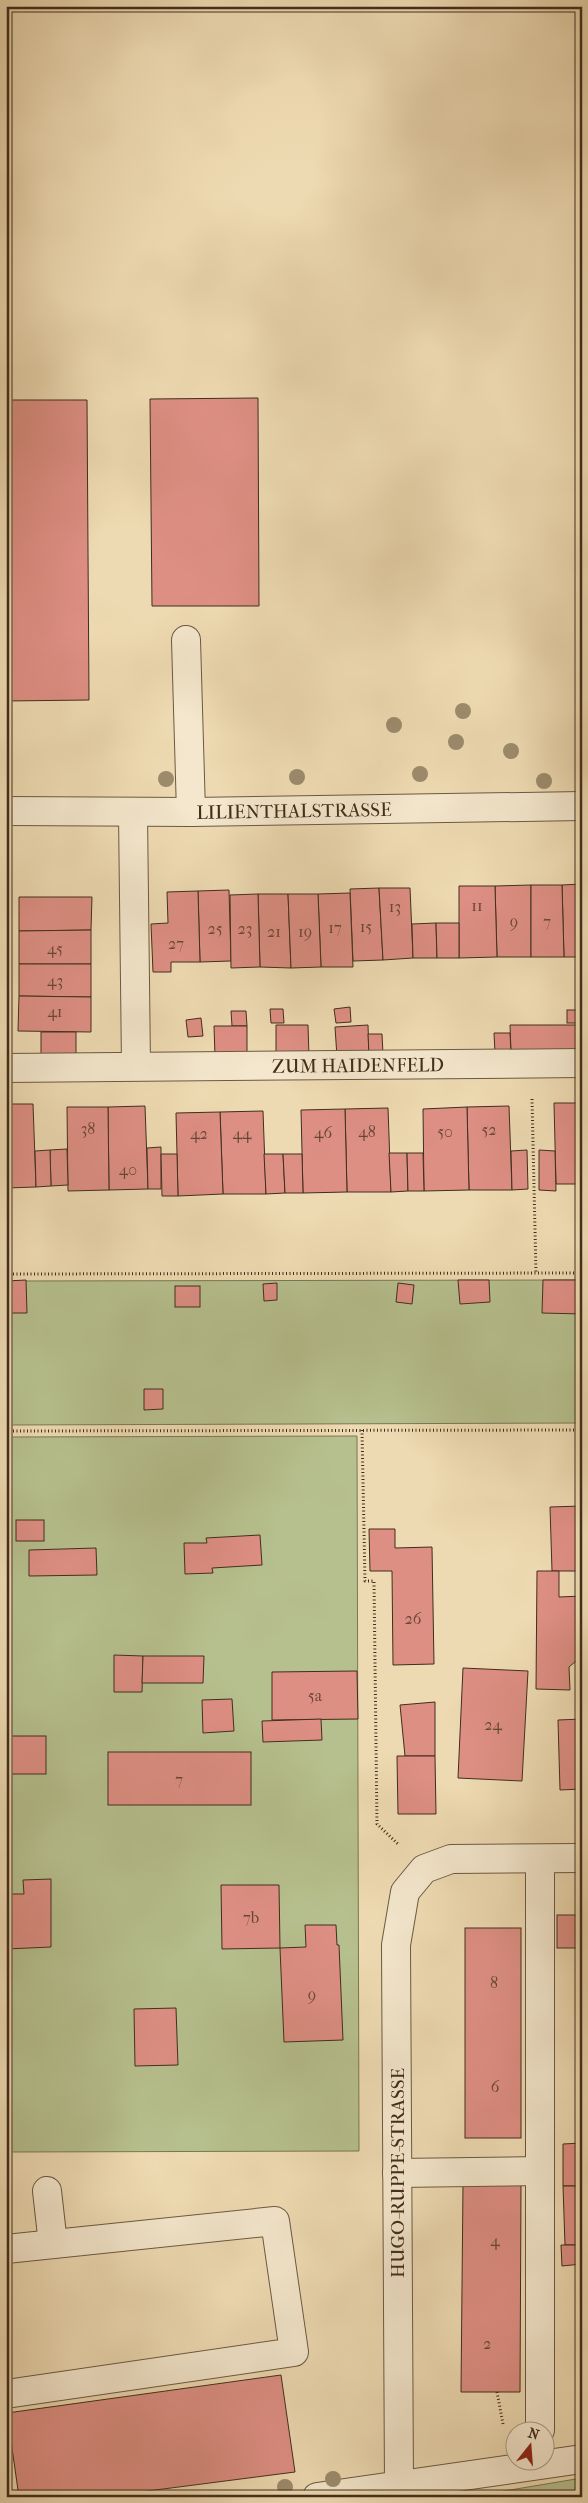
<svg xmlns="http://www.w3.org/2000/svg" width="588" height="2503" font-family="'IM FELL French Canon',serif">
<style>
.green{fill:#b6c08e;stroke:#7b7755}
.building{fill:#de8f84;stroke:#402e1c}
.lines{fill:none;stroke-linecap:round;stroke-linejoin:round}
.minor-casing{stroke:#6c5942;stroke-width:30}
.path{stroke:#402e1c;stroke-width:3;stroke-dasharray:1 2.5;stroke-linecap:butt}
.minor{stroke:#f4e7cd;stroke-width:28}
.tree{fill:#9c8b6c}
.labels{text-anchor:middle;stroke-width:4.5;stroke-linejoin:round;paint-order:stroke}
.number-label{font-size:16px;fill:#684636}
.street-label{font-size:19px;fill:#402e1c;stroke:#f4e7cd}
</style>
<rect width="100%" height="100%" fill="#eedab2"/>
<filter id="stains"><feTurbulence type="fractalNoise" baseFrequency=".004" numOctaves="4"/><feColorMatrix values="0 0 0 0 .2 0 0 0 0 .09 0 0 0 0 .02 0 0 0 .5 -.17"/></filter>
<radialGradient id="worn" r=".72"><stop offset=".6" stop-color="#630" stop-opacity="0"/><stop offset="1" stop-color="#630" stop-opacity=".3"/></radialGradient>
<g class="green">
<path d="M582,1280V1423L6,1425V1281Z"/>
<path d="M357,1436L359,2151L6,2152V1437Z"/>
<path d="M582,2478V2497H468Z"/>
</g>
<g class="building">
<rect x="578" y="326" width="4" height="147"/>
<path d="M258,398L259,606H152L150,399Z"/>
<path d="M6,400H87L89,700L6,701Z"/>
<path d="M582,884V957H564L562,885Z"/>
<path d="M531,885V957H497L495,886Z"/>
<path d="M531,885H562L564,957H531Z"/>
<path d="M459,886H495L497,957L459,958Z"/>
<path d="M379,888L383,960L353,961L350,889Z"/>
<path d="M379,888H410L413,958L383,960Z"/>
<path d="M229,890L231,961L200,962L198,891Z"/>
<path d="M198,891L200,962H171V972H153L151,924L168,923L167,892Z"/>
<path d="M350,893L353,967H321L318,894Z"/>
<path d="M258,894H288L291,968L260,967Z"/>
<path d="M258,894L260,967L231,968L230,895Z"/>
<path d="M288,894H318L321,967L291,968Z"/>
<path d="M19,897H92L91,930L19,931Z"/>
<path d="M436,923L437,958H413L412,924Z"/>
<path d="M436,923H459V958H437Z"/>
<path d="M91,930V964H19V931Z"/>
<path d="M19,964H91V997L19,996Z"/>
<path d="M19,996L91,997V1032L18,1031Z"/>
<path d="M350,1007L351,1022L336,1023L334,1009Z"/>
<path d="M270,1009H283L284,1023H271Z"/>
<rect x="567" y="1010" width="15" height="13"/>
<path d="M231,1011H246L247,1026H232Z"/>
<path d="M201,1018L203,1036L188,1037L186,1020Z"/>
<path d="M276,1025H308L309,1056L276,1057Z"/>
<path d="M368,1025L369,1055L337,1057L335,1027Z"/>
<path d="M510,1025H582V1053H511Z"/>
<path d="M214,1026H247V1056H215Z"/>
<path d="M41,1032H76V1058L41,1057Z"/>
<path d="M494,1033H510L511,1053H495Z"/>
<path d="M368,1034H382L383,1054L369,1055Z"/>
<path d="M554,1103H582V1196H580L579,1184H556Z"/>
<path d="M6,1104H33L36,1187L6,1188Z"/>
<path d="M145,1106L148,1189L109,1190L108,1107Z"/>
<path d="M509,1106L512,1190H469L467,1107Z"/>
<path d="M67,1107H108L109,1190L68,1191Z"/>
<path d="M467,1107L469,1190L424,1191L423,1109Z"/>
<path d="M388,1108L391,1192H347L345,1109Z"/>
<path d="M345,1109L347,1192L303,1193L301,1110Z"/>
<path d="M263,1111L266,1194H223L220,1112Z"/>
<path d="M220,1112L223,1194L178,1196L176,1113Z"/>
<path d="M161,1147V1189H148L147,1148Z"/>
<path d="M67,1149L68,1185L51,1186L50,1150Z"/>
<path d="M50,1150L51,1186L36,1187L35,1151Z"/>
<path d="M527,1150L528,1189L512,1190L511,1151Z"/>
<path d="M539,1150L555,1151L556,1191L539,1190Z"/>
<path d="M389,1153H407L408,1191L391,1192Z"/>
<path d="M407,1153H423L424,1191H408Z"/>
<path d="M161,1154H177L178,1196H162Z"/>
<path d="M264,1154H283L285,1193L266,1194Z"/>
<path d="M283,1154H302L303,1193H285Z"/>
<path d="M26,1280L27,1313H6V1281Z"/>
<path d="M458,1280H489L490,1302L460,1304Z"/>
<path d="M543,1280H582V1314L542,1313Z"/>
<path d="M277,1283V1300L264,1301L263,1284Z"/>
<path d="M398,1283L414,1285L412,1304L396,1302Z"/>
<rect x="175" y="1286" width="25" height="21"/>
<path d="M144,1389H163V1409L144,1410Z"/>
<path d="M582,1506V1571H552L550,1507Z"/>
<rect x="16" y="1520" width="28" height="21"/>
<path d="M369,1529H395V1548L432,1547L434,1664L393,1665L392,1571H370Z"/>
<path d="M260,1535L262,1565L212,1568L213,1573L185,1574L184,1543H207L206,1538Z"/>
<path d="M96,1548L97,1575L29,1576V1550Z"/>
<path d="M537,1571H559V1597L582,1596V1656L569,1667L570,1690L536,1689Z"/>
<path d="M114,1655L143,1656L142,1692H114Z"/>
<path d="M143,1656H204L203,1683H142Z"/>
<path d="M463,1668L528,1671L522,1781L458,1778Z"/>
<path d="M357,1671L358,1719L272,1720V1672Z"/>
<path d="M232,1699L234,1731L203,1733L202,1700Z"/>
<path d="M435,1702V1756H405L400,1705Z"/>
<path d="M321,1719L322,1740L263,1742L262,1721Z"/>
<path d="M582,1719V1789L560,1790L558,1720Z"/>
<rect x="6" y="1736" width="40" height="38"/>
<rect x="108" y="1752" width="143" height="53"/>
<path d="M397,1756H435L436,1814H398Z"/>
<path d="M51,1879V1947L6,1949V1894H24L23,1880Z"/>
<path d="M221,1885H279L280,1948L222,1949Z"/>
<rect x="557" y="1915" width="25" height="33"/>
<path d="M305,1925H336L337,1945H339L343,2040L284,2042L280,1948L306,1947Z"/>
<rect x="465" y="1928" width="56" height="210"/>
<path d="M176,2008L178,2065L135,2066L134,2009Z"/>
<path d="M6,2137H10L11,2152H6Z"/>
<path d="M582,2143V2186H563V2144Z"/>
<path d="M463,2184L521,2185L520,2392H461Z"/>
<path d="M563,2186H582V2245H565Z"/>
<path d="M561,2245H582V2264L562,2266Z"/>
<path d="M281,2375L295,2472L101,2497H19L7,2413Z"/>
</g>
<g class="lines">
<defs>
<g id="minor">
<path d="M186,640L191,812"/>
<path id="s1" d="M6,811L191,812L582,806"/>
<path d="M133,813L136,1066"/>
<path id="s2" d="M6,1068L582,1063"/>
<path d="M397,2173L540,2171"/>
<path d="M47,2191L53,2244"/>
<path d="M6,2249L275,2221L294,2352L6,2394"/>
<path d="M540,2430V1859"/>
<path d="M399,2485L396,1945L405,1892L424,1869L451,1859L582,1858"/>
<path d="M317,2497L582,2459"/>
</g>
</defs>
<use href="#minor" class="minor-casing"/>
<g class="path">
<path d="M532,1099L536,1273"/>
<path d="M6,1274L582,1273"/>
<path d="M362,1430L365,1581H374L377,1824L399,1845"/>
<path d="M6,1431L582,1430"/>
<path d="M497,2392L503,2424"/>
</g>
<use href="#minor" class="minor"/>
</g>
<g class="tree">
<circle cx="463" cy="711" r="8"/>
<circle cx="394" cy="725" r="8"/>
<circle cx="456" cy="742" r="8"/>
<circle cx="511" cy="751" r="8"/>
<circle cx="420" cy="774" r="8"/>
<circle cx="297" cy="777" r="8"/>
<circle cx="166" cy="779" r="8"/>
<circle cx="544" cy="781" r="8"/>
<circle cx="333" cy="2479" r="8"/>
<circle cx="285" cy="2487" r="8"/>
</g>
<g class="labels">
<g class="number-label">
<text x="477" y="911">11</text>
<text x="395" y="912">13</text>
<text x="514" y="927">9</text>
<text x="547" y="927">7</text>
<text x="366" y="932">15</text>
<text x="335" y="933">17</text>
<text x="215" y="934">25</text>
<text x="245" y="934">23</text>
<text x="274" y="937">21</text>
<text x="305" y="937">19</text>
<text x="176" y="949">27</text>
<text x="55" y="954">45</text>
<text x="55" y="986">43</text>
<text x="55" y="1017">41</text>
<text x="88" y="1134">38</text>
<text x="489" y="1135">52</text>
<text x="367" y="1137">48</text>
<text x="445" y="1137">50</text>
<text x="323" y="1138">46</text>
<text x="199" y="1139">42</text>
<text x="242" y="1139">44</text>
<text x="128" y="1175">40</text>
<text x="413" y="1624">26</text>
<text x="315" y="1701">5a</text>
<text x="493" y="1730">24</text>
<text x="179" y="1785">7</text>
<text x="251" y="1923">7b</text>
<text x="494" y="1988">8</text>
<text x="312" y="2000">9</text>
<text x="495" y="2092">6</text>
<text x="495" y="2246">4</text>
<text x="487" y="2349">2</text>
</g>
<g class="street-label">
<text dy="7" stroke="none"><textPath href="#s1" startOffset="288">LILIENTHALSTRASSE</textPath></text>
<text dy="7" stroke="none"><textPath href="#s2" startOffset="352">ZUM HAIDENFELD</textPath></text>
<text transform="translate(397 2173) rotate(-90)" y="7">HUGO-RUPPE-STRASSE</text>
</g>
</g>
<rect width="588" height="2503" fill="none" stroke="#eedab2" stroke-width="25"/>
<rect x="8" y="8" width="573" height="2488" fill="none" stroke="#402e1c" stroke-width="2.5"/>
<rect x="12" y="12" width="563" height="2478" fill="none" stroke="#402e1c"/>
<g transform="translate(530 2446) rotate(17)"><circle r="24" fill="#f4e7cd" stroke="#ac9d86"/>
<path d="M0-4L9 19L0 12L-9 19Z" fill="#8f2418"/>
<text y="-8" font-size="14" font-weight="bold" text-anchor="middle" fill="#402e1c">N</text>
</g>
<rect width="100%" height="100%" filter="url(#stains)"/>
<rect width="100%" height="100%" fill="url(#worn)"/>
</svg>
